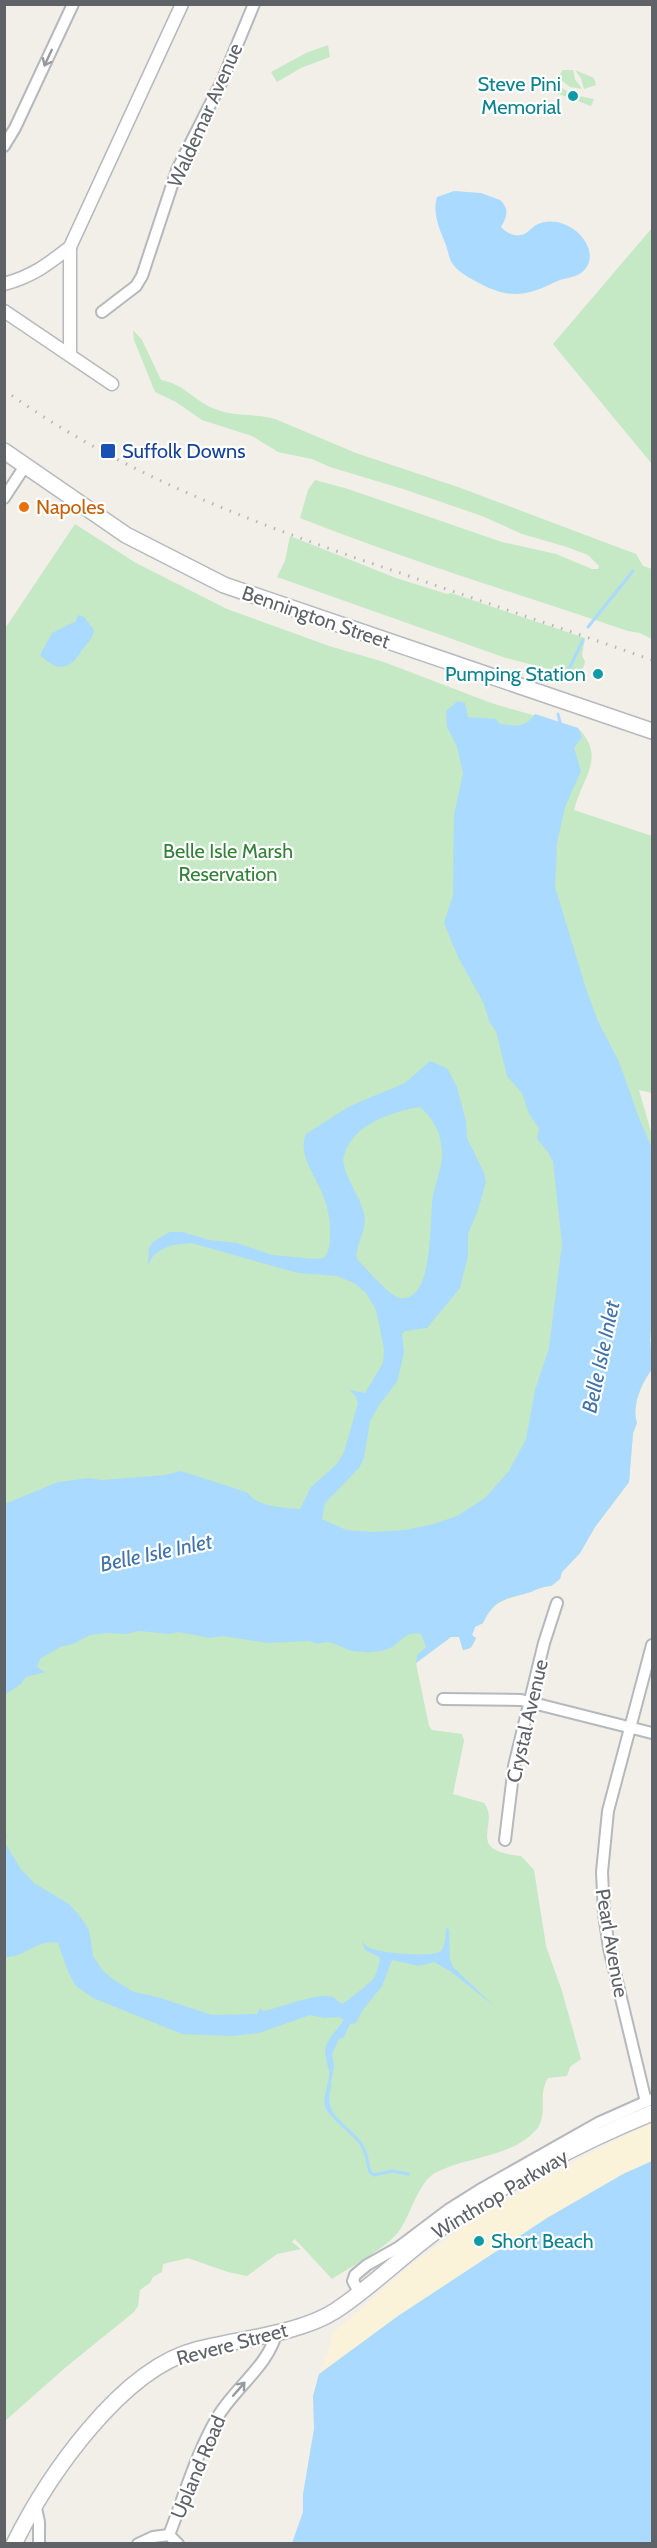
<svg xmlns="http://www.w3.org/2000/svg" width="657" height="2548" font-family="Cabin,sans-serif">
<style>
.green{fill:#c5e8c5}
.sand{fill:#fbf3d9}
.water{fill:#aadaff;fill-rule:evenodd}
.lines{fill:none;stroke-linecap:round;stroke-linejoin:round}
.stream{stroke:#aadaff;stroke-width:3}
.minor-casing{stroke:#b5b8bc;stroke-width:14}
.tertiary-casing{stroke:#b5b8bc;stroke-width:15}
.secondary-casing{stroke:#b6babf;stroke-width:18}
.minor{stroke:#fff;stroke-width:10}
.tertiary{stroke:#fff;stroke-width:12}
.secondary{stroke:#fff;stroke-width:15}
.rail{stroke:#b6b7b8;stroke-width:3;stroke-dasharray:1.5 8;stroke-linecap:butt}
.oneway{stroke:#979a9d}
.culture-dot{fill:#0f9aa8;stroke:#fff;stroke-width:2}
.transit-dot{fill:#1a4fb4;stroke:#fff;stroke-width:2}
.food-dot{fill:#e8710a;stroke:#fff;stroke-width:2}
.labels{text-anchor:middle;stroke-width:4.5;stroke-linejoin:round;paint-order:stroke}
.culture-label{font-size:20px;fill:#0d838f;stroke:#fff;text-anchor:end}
.street-label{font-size:20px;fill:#5f6368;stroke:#fff}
.transit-label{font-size:20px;fill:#164399;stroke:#fff;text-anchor:start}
.food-label{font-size:20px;fill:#c56008;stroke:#fff;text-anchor:start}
.park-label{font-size:20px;fill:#348238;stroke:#fff}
.water-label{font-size:21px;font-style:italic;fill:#4174aa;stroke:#fff}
</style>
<rect width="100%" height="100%" fill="#f1efe8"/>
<g class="green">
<path d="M328,45L330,57L301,68L277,82L271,72L306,53Z"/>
<path d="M563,70H573L575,79L582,89L570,87L560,79V74Z"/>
<path d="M575,70L594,78L596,85L584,89L581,78Z"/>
<path d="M554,83L573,95L594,99L591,106L551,91Z"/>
<path d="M652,228V464L553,344Z"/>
<path d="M133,330L142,340L161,380C186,385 194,401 215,409C234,417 255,413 275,419L356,453L458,487L636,554L643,566L652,569V639L640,633L628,631C518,594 407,560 300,518L308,490L315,480L348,489L502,542L556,554L592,569H598L599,566L588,555L567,547L522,534L482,516L403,489L330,467L312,459L278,452L252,436L202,420L176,402L155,392L134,340Z"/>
<path d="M75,524L136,563L227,609L329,646L384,662L491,703L578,728C607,758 582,777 574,810L652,836V1093L639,1090L652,1135V1339L650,1337L652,1369C642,1383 631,1406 637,1423L633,1433L629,1482L595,1527L580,1553L562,1572L560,1579L551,1586C541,1586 533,1592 524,1594C502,1600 493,1602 483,1623L475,1627L472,1635L476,1638L471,1648L463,1650L459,1637H451L416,1663L429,1726L432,1730L462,1734L464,1741L453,1794L484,1803C501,1824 463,1851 521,1856L534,1870L546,1946L562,1991L581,2059L570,2067L567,2076L548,2078C537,2095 549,2115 536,2130C511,2158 466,2156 435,2173C417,2184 411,2215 399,2231C388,2247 349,2268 332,2279L295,2239L292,2242L301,2249L277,2254L247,2276L228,2272L188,2258L163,2264L162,2272L153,2277L150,2283L140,2290L138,2306L134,2312L66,2367L5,2421L4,630Z"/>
<path d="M290,536L396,578L447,594L451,593L585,638L582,655L585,662L580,677L506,658L277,577L285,561Z"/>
</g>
<path class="sand" d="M652,2123V2161L623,2174L547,2218L398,2316L319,2374L331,2344L332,2334L413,2263L478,2217L584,2156Z"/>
<g class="water">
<path d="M454,191L481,193L500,200C510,209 507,217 501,227C506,232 513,237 521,235C527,234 531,228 536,225C552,217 571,224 582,237C591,248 594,263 581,273C574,278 563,278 555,282C525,297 508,299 477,282C468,277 458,272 452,263C449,258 448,251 446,245C440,230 432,214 437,197Z"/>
<path d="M78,615L84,617L94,630C93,639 87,643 82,650C69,671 58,672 40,655L52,633L76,621Z"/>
<path d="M458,701L465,703L468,717L496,719L500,724C515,726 526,728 535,714L578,728L582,737L574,748L581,771L565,807L557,843L555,887L587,992L598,1021L619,1062L639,1118L652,1148V1332L650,1334L652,1369C642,1382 631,1406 637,1423L633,1433L629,1482L595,1527L580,1553L562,1572L560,1579L551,1586C541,1586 533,1592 524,1594C502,1599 493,1602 483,1623L475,1627L472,1635L476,1638C473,1645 471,1649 463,1650L459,1637H451L416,1663L417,1655L426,1647L421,1634C404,1630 401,1644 388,1649C376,1653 361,1653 349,1650C338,1646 330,1639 318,1644L309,1641L268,1643L223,1636L210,1638L179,1632L168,1634L140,1631L126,1634L107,1633L90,1635L73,1644L60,1647L40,1659L37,1667L45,1672L26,1677L21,1684L6,1694L5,1701V1504L58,1482L89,1478L102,1480L165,1475L181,1471L246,1492C249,1494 251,1497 254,1499C265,1507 287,1508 300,1509L311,1487L337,1464L344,1452L358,1403L356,1397L350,1390L365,1393L383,1363L384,1349L376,1310L366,1293L354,1283L337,1276L298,1273L191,1243L172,1245L161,1250L153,1256L148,1265L149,1248L153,1242L170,1232H183L209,1240L237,1243L272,1255L314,1259L324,1258C329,1251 330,1245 330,1236C331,1222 328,1209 323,1195C316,1177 297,1154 306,1134L350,1106L405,1083L430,1061L447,1068L457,1087L466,1121L467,1138L484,1173L486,1182L478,1210L468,1234V1256L460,1288L427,1328L405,1331L402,1334L404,1353L397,1382L379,1405L370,1421L364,1458L359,1468L325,1503L322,1519L346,1530L373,1532L405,1530L434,1524L457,1516L485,1498L509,1471L526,1439L535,1390L549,1348L562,1244L553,1162L548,1152L537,1139L539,1128L529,1114L522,1093L507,1076L496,1031L490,1023L483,1002L458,957L444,923L453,895L454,815L463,773L457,747L447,727L446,711ZM420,1107C433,1118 441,1133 442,1151C443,1166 436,1181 433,1196C429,1216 435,1303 400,1298C390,1297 365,1267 357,1259C354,1246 368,1231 364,1213C359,1195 346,1179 343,1161C348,1126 390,1112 420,1107Z"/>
<path d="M4,1835L7,1836L5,1843L20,1868L34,1883L69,1904L79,1915L89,1930L93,1956L103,1971L114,1980L134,1992L161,1998L212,2015L257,2014L260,2008L263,2011C278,2009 322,1990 334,1998C337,1999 339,2002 342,2004C346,2002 370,1983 373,1979C377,1974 378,1966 380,1960L379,1957L365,1950L362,1941C363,1943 366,1946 368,1947C377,1953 433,1958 441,1951C445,1947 446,1933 446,1928L449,1929L450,1959L453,1967L494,2006L450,1971L434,1962L419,1966L392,1960L382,1986L362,2011L356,2023L350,2024L344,2037L339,2039L332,2054L334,2067L327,2100L335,2118C314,2105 331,2088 329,2071C327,2062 323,2052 327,2043C331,2035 339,2028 344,2020L339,2017L324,2018L310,2015L259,2033L233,2036L182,2034L93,1998L75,1985L67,1969L58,1943C37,1938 25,1958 5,1957Z"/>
<path d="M652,2161V2543H292L303,2512V2494L314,2429L313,2396L319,2374L398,2316L547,2218L623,2174Z"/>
</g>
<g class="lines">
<g class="stream">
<path d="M588,627L633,571"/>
<path d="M568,671L583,640"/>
<path d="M558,714L560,722"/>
<path d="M330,2085C320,2118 346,2123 361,2144C367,2152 367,2163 370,2172L374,2175L392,2171L408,2174"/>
</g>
<defs>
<g id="minor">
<path d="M4,146L15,128L73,4"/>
<path d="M102,312L136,286L142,276L177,170L222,81L254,4"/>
<path d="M4,498L25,466"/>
<path d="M443,1699L521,1700L652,1733"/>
<path d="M505,1840L514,1766L544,1643L557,1603"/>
<path d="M646,2102L609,1948L604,1914L602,1872L608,1811L652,1645"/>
<path d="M359,2292L353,2281L355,2275L367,2265L399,2247L448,2210L483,2188L598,2123L652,2099"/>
<path d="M35,2504L39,2522V2544"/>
<path d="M169,2535C184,2497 196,2454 217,2418C234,2388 269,2366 277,2331"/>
<path d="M169,2535L178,2544"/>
<path d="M138,2544L153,2537L169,2535"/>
</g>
<g id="tertiary">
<path d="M70,247V354"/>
<path d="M4,284C33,276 47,265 70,247L182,4"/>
<path d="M4,311L112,384"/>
</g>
<g id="secondary">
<path d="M4,451L126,535L224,585L652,731"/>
<path d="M14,2544C47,2477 121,2369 196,2350C238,2339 299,2334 335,2311C369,2289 401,2257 435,2232C500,2185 578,2143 652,2113"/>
</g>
</defs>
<use href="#minor" class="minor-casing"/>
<use href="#tertiary" class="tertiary-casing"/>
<use href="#secondary" class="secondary-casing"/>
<use href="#minor" class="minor"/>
<use href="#tertiary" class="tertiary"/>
<use href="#secondary" class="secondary"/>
<path class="rail" d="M4,390C125,477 264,527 403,574C486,603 570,631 652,660"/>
</g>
<defs><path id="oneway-shaft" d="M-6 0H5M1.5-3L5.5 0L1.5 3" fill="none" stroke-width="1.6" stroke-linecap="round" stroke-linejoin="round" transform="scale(1.5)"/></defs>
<g class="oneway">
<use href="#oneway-shaft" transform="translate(48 58) rotate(115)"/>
<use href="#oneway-shaft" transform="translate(239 2389) rotate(-49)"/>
</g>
<g class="culture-dot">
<circle cx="573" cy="96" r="6"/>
<circle cx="598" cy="674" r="6"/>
<circle cx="479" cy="2241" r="6"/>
</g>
<rect class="transit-dot" x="100" y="443" width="16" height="16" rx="3"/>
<circle class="food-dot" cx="24" cy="507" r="6"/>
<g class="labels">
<g class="culture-label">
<text x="561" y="91">Steve Pini<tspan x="561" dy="23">Memorial</tspan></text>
<text x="586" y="681">Pumping Station</text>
<text x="491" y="2248" text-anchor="start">Short Beach</text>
</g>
<g class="street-label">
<text transform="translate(205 115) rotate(-66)" y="7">Waldemar Avenue</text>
<text transform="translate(316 617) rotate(19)" y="7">Bennington Street</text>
<text transform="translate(527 1721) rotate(-77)" y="7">Crystal Avenue</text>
<text transform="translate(612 1943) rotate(80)" y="7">Pearl Avenue</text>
<text transform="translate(500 2194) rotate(-31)" y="7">Winthrop Parkway</text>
<text transform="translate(232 2344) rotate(-15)" y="7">Revere Street</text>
<text transform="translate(198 2467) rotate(-67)" y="7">Upland Road</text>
</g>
<g class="transit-label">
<text x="122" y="458">Suffolk Downs</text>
</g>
<g class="food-label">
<text x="36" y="514">Napoles</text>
</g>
<g class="park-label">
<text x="228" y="858">Belle Isle Marsh<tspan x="228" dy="23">Reservation</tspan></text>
</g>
<g class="water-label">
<text transform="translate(601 1357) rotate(-78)" y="7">Belle Isle Inlet</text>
<text transform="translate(156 1553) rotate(-12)" y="7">Belle Isle Inlet</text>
</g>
</g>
<rect width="657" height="2548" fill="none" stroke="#5f6368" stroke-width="12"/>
</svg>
